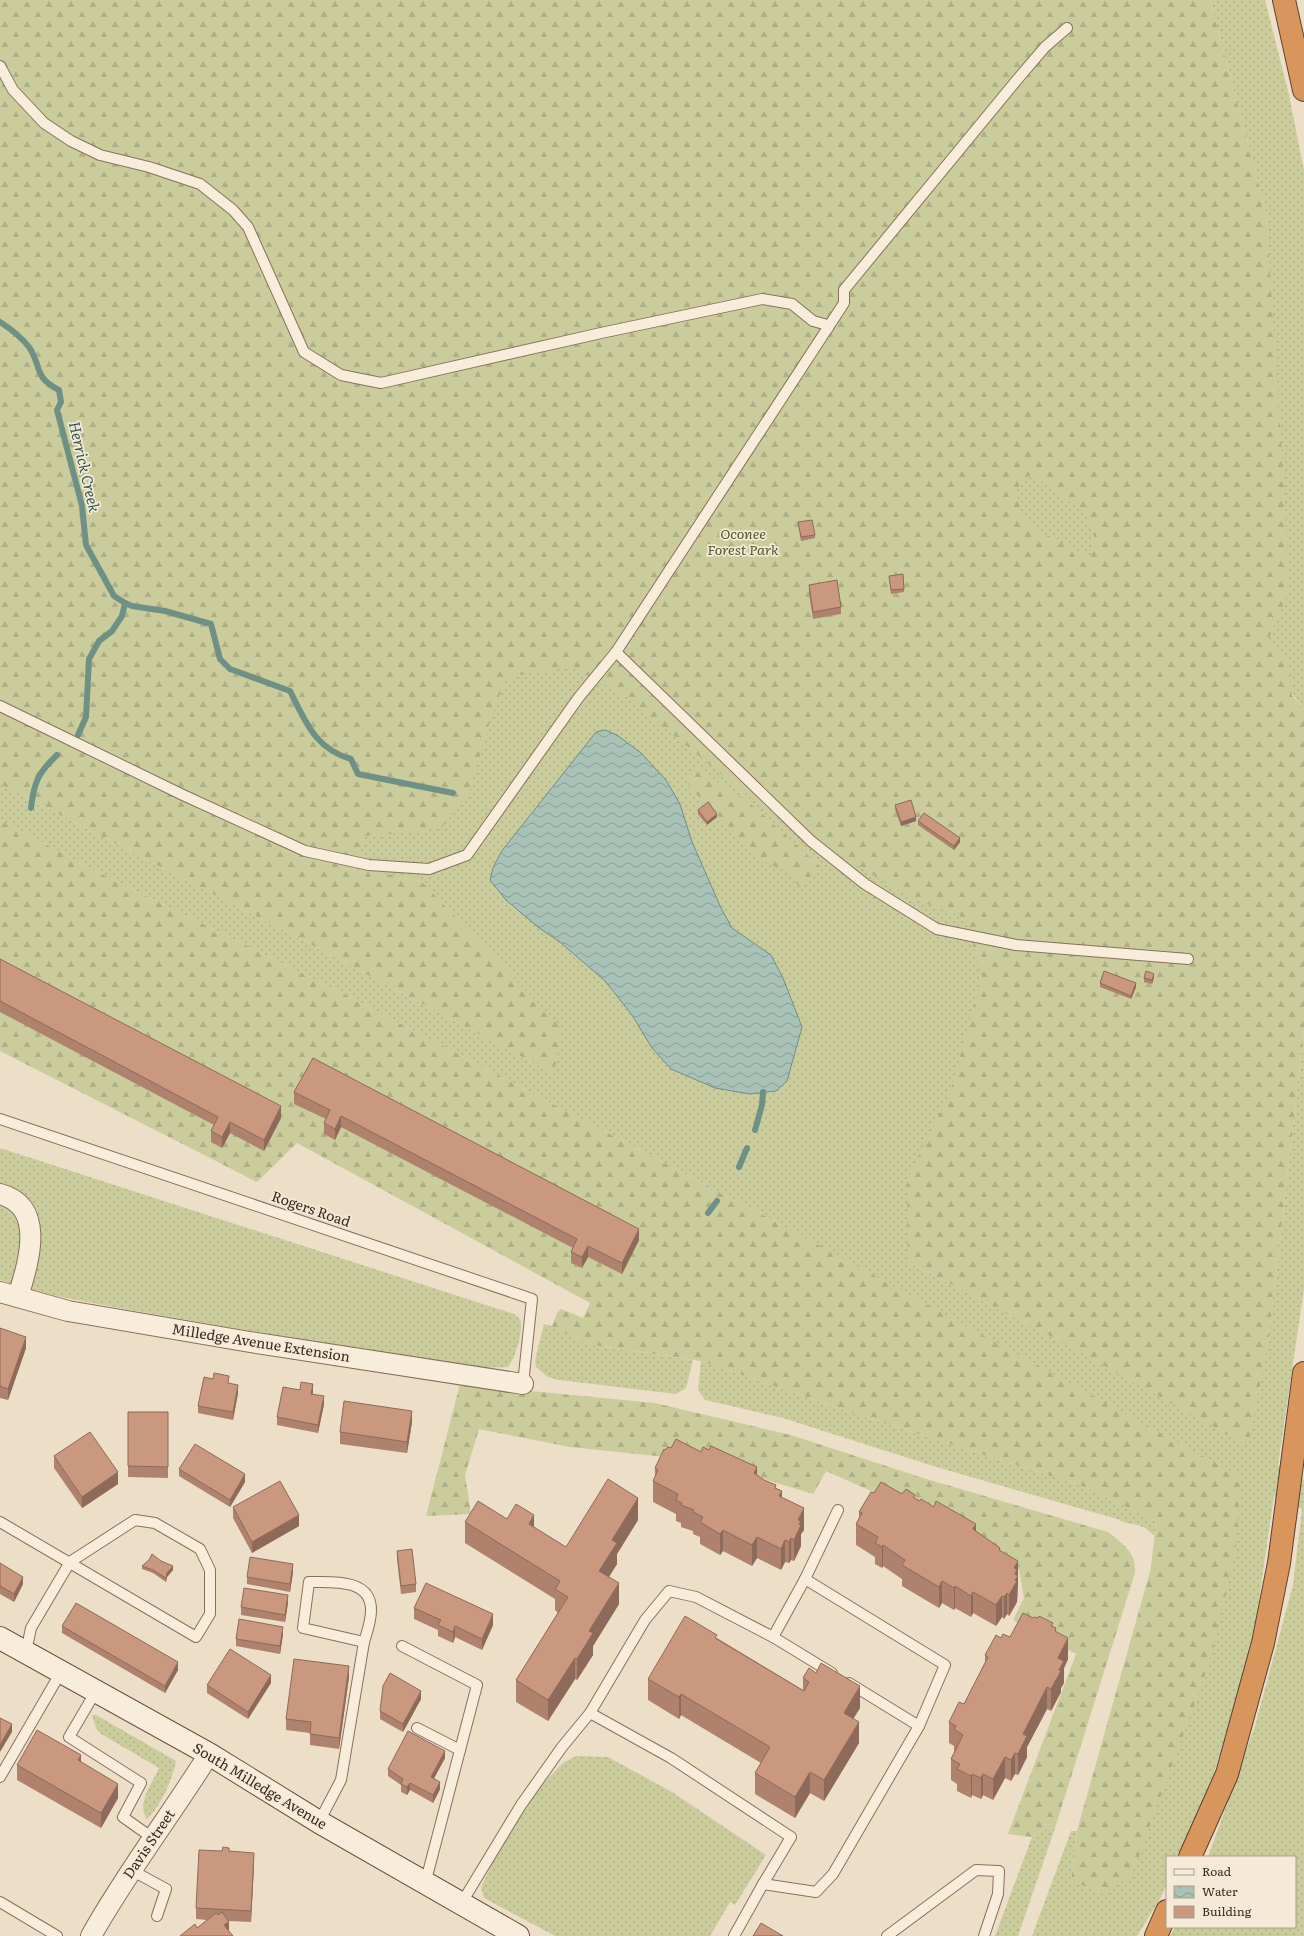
<svg xmlns="http://www.w3.org/2000/svg" width="1304" height="1936" font-family="Literata,serif">
<style>
.grass{fill:url(#grass-dots)}
.forest{fill:url(#forest-firs);fill-rule:evenodd}
.water{fill:url(#water-waves);stroke:#6f9085}
.lines{fill:none;stroke-linecap:round;stroke-linejoin:round}
.stream{stroke:#6f9085;stroke-width:6}
.service-casing{stroke:#89705d;stroke-width:12}
.minor-casing{stroke:#89705d;stroke-width:22}
.secondary-casing{stroke:#6b5140;stroke-width:24}
.motorway-casing{stroke:#573f31;stroke-width:24}
.service{stroke:#f8eddb;stroke-width:10}
.minor{stroke:#f8eddb;stroke-width:20}
.secondary{stroke:#f8eddb;stroke-width:22}
.motorway{stroke:#d9965c;stroke-width:22}
.wall{fill:#ae826d}
.shaded-wall{fill:#8d6a59}
.building{fill:#ca977f;stroke:#8d6a59}
.labels{text-anchor:middle;stroke-width:3.5;stroke-linejoin:round;paint-order:stroke}
.park-label{font-size:14px;font-style:italic;fill:#4e5627;stroke:#f5e9d7}
.street-label{font-size:14px;fill:#3a2a20;stroke:#f5e9d7}
.water-label{font-size:15px;font-style:italic;fill:#305952;stroke:#f5e9d7}
</style>
<defs>
<pattern id="grass-dots" width="8" height="8" patternUnits="userSpaceOnUse"><rect width="8" height="8" fill="#cbcc9b"/><path d="M2 2h.1M6 6h.1" fill="none" stroke="#afaf85" stroke-width="1.8" stroke-linecap="round"/></pattern>
<pattern id="forest-firs" width="22" height="20" patternUnits="userSpaceOnUse"><rect width="22" height="20" fill="#cbcc9b"/><path d="M5 1l3.5 6h-7zM16 11l3.5 6h-7z" fill="#afaf85"/></pattern>
<pattern id="water-waves" width="16" height="10" patternUnits="userSpaceOnUse"><rect width="16" height="10" fill="#a8c2b8"/><path d="M0 5q4-4 8 0t8 0" fill="none" stroke="#8a9e95"/></pattern>
</defs>
<rect width="100%" height="100%" fill="#eddec8"/>
<g class="grass">
<path d="M0,0L1282,469L1266,211L1210,0H1265L1289,95L1304,171V710L1292,693L908,1262L1058,1340L1268,1344L1304,1030V1289L1278,1465L1304,1480V1936H1170L1175,1927H1295V1857H1208L1255,1726L1293,1585L1302,1509L1274,1496L1256,1620L1240,1686L1208,1793L1179,1857H1167V1884L1160,1899L1137,1936H1032L1071,1831H1077L1071,1881L1104,1894L1235,1555L784,1226L354,999L92,869L0,820V784L308,943L554,1074L0,764Z"/>
<path d="M0,1148L514,1314C518,1317 521,1319 521,1324C522,1335 515,1359 508,1367L478,1368L365,1351L119,1308L46,1294L0,1280Z"/>
<path d="M544,1324L552,1326L587,1344L693,1360L686,1388L676,1394L559,1380L548,1377L536,1367L535,1360Z"/>
<path d="M701,1361L843,1410L1082,1486L1156,1521L1154,1536C1140,1520 1134,1528 1117,1519L933,1466L783,1418L705,1400L698,1390Z"/>
<path d="M92,1715H96L176,1761C173,1778 160,1808 147,1819C136,1803 152,1784 159,1768L101,1734L96,1728Z"/>
<path d="M576,1756L608,1757L672,1792L766,1855L735,1905L730,1902L710,1936H555L484,1898L481,1887L498,1851L539,1787L563,1763Z"/>
<path d="M1055,1828L1018,1936H995L1032,1837L1043,1830Z"/>
</g>
<g class="forest">
<path d="M0,0H1210L1266,211L1285,497L1288,593L1267,643L1289,662L1292,695L1304,710V1030L1268,1344L1248,1446L1058,1340L908,1262L907,1180L951,1090L982,975L965,918L909,897L763,808L628,698L572,667L519,675L505,681L490,721L468,796L443,826L418,832L365,836L354,870L418,878L562,1028L554,1074L308,943L0,784ZM1032,475L1080,509L1095,529L1090,558L1034,528L1023,517L1016,492L1023,478Z"/>
<path d="M697,768L750,803L823,869L801,888L786,872L764,861L689,787L688,779Z"/>
<path d="M0,820L92,869L354,999L784,1226L1241,1477L1235,1555L1209,1664L1132,1875L1104,1894L1071,1881L1077,1831L1151,1568L1156,1521L1082,1486L843,1410L701,1361L587,1344L552,1326L557,1313L561,1309L583,1318L590,1303L297,1143L257,1182L0,1051Z"/>
<path d="M460,1384L655,1403L791,1435L923,1478L1108,1532C1122,1543 1137,1553 1135,1573L1055,1828L1043,1830L1032,1837L1008,1834L1076,1654L1013,1620L1024,1598L1019,1570L954,1528L826,1471L813,1494L704,1461L570,1447L479,1429L465,1475L471,1514L426,1516Z"/>
</g>
<path class="water" d="M605,730L617,735L641,753L666,780L680,804L692,842L721,908L732,928L771,955L783,978L802,1027L787,1081L776,1091L750,1094L715,1088L671,1069L652,1048L632,1015L605,981L560,942L539,928L506,900L490,880L493,868L501,852L596,732Z"/>
<g class="lines">
<g class="stream">
<path d="M0,322C11,329 21,337 29,347C42,366 33,377 59,390L61,402L57,410L82,506L86,545L114,596L125,603L132,606L165,611L211,624L220,659L230,669L290,691C306,722 315,749 351,759L358,774L453,793"/>
<path d="M78,735L86,717L89,659L99,641L112,631L122,616L125,603"/>
<path d="M31,808C34,782 38,773 57,755"/>
<path d="M755,1130L762,1105L763,1092"/>
<path d="M739,1167L747,1148"/>
<path d="M708,1213L717,1201"/>
</g>
<defs>
<g id="service">
<path d="M0,66L13,90L44,123L71,141L100,155L149,167L200,184L233,210L248,227L304,352L341,375L381,383L601,333L762,299L792,304L813,321L824,324L828,328"/>
<path d="M616,652L811,841L865,884L937,929L1016,945L1188,959"/>
<path d="M0,706L183,795L305,851L369,865L429,869L467,855L579,697L616,652L844,303V290L1016,81L1045,47L1067,28"/>
<path d="M0,1119L532,1299L523,1384"/>
<path d="M0,1522L196,1637L210,1614V1570L200,1549L155,1523L135,1520L70,1562L31,1628L26,1652"/>
<path d="M309,1582C331,1582 372,1578 371,1611C371,1621 367,1632 364,1642L303,1628Z"/>
<path d="M773,1637L805,1579L838,1510"/>
<path d="M402,1646L477,1685L425,1884"/>
<path d="M849,1683L919,1726"/>
<path d="M96,1691L69,1737L141,1783L123,1817L154,1839"/>
<path d="M590,1713L671,1758L791,1837L763,1884"/>
<path d="M417,1728L460,1750"/>
<path d="M0,1777L61,1672"/>
<path d="M319,1822L341,1780L364,1642"/>
<path d="M131,1870L166,1889L157,1916"/>
<path d="M0,1902L57,1936"/>
<path d="M461,1904L521,1805L562,1747L590,1713L645,1620L669,1591L696,1597L773,1637L832,1673"/>
<path d="M734,1936L763,1884L816,1892L833,1874L919,1726L945,1665L805,1579"/>
<path d="M887,1936L976,1870L999,1871L998,1894L984,1936"/>
</g>
<g id="minor">
<path d="M0,1194C47,1207 28,1263 18,1297"/>
<path d="M0,1292L68,1311L250,1342L523,1384"/>
<path d="M91,1936C126,1873 171,1815 209,1754"/>
</g>
<path id="secondary" d="M0,1638L209,1754L319,1822L518,1936"/>
<g id="motorway">
<path d="M1284,0L1304,90"/>
<path d="M1190,1857L1227,1774L1263,1643L1279,1563L1304,1373"/>
<path d="M1156,1936L1167,1911"/>
</g>
</defs>
<use href="#service" class="service-casing"/>
<use href="#minor" class="minor-casing"/>
<use href="#secondary" class="secondary-casing"/>
<use href="#motorway" class="motorway-casing"/>
<use href="#service" class="service"/>
<use href="#minor" class="minor"/>
<use href="#secondary" class="secondary"/>
<use href="#motorway" class="motorway"/>
</g>
<g class="wall">
<path d="M798,522L815,535V538L801,541Z"/>
<path d="M889,576L904,589V592L891,594Z"/>
<path d="M809,585L841,607V614L813,619L809,593Z"/>
<path d="M895,805L916,821L901,826L895,809Z"/>
<path d="M698,810L717,817L707,825L698,814Z"/>
<path d="M918,821L960,842L954,850L918,825Z"/>
<path d="M0,959L281,1118L264,1151L230,1133L222,1148L211,1142V1131L214,1125L0,1012Z"/>
<path d="M1154,977L1152,984L1144,982V978Z"/>
<path d="M1100,983L1136,987L1131,999L1100,987Z"/>
<path d="M294,1092L639,1240L622,1274L588,1257L582,1268L571,1263V1252L573,1248L341,1127L335,1140L324,1134V1123L326,1119L294,1104Z"/>
<path d="M0,1328L26,1348L8,1400L0,1398Z"/>
<path d="M229,1384L238,1393L233,1420L198,1413V1406Z"/>
<path d="M300,1390L313,1392V1394L324,1404L318,1433L277,1425V1417Z"/>
<path d="M128,1412H168V1478L128,1477Z"/>
<path d="M412,1422L407,1453L340,1444V1432Z"/>
<path d="M671,1448L701,1452L757,1475L776,1488L804,1530L801,1534V1546L794,1561L791,1560L789,1563L785,1562L781,1570L757,1558L752,1566L723,1551L720,1555L700,1544V1537L693,1534V1531L681,1527V1523L676,1521V1514L653,1502V1481L655,1478V1468L665,1450Z"/>
<path d="M54,1456L118,1484L82,1508L54,1468Z"/>
<path d="M179,1469L245,1482L230,1507L179,1476Z"/>
<path d="M874,1493L902,1494L915,1498L976,1531L1000,1550L1018,1583L1017,1602L1009,1616L1007,1614L1004,1619L1002,1617L996,1626L973,1613L971,1617L955,1608L954,1610L942,1603L939,1608L902,1586V1579L883,1566L882,1568L875,1564V1557L856,1545V1524L859,1518V1512Z"/>
<path d="M233,1507L299,1526L252,1553L233,1518Z"/>
<path d="M507,1519L534,1527L566,1547L638,1520L617,1554V1564L609,1577L619,1604L593,1646V1655L577,1680L575,1679L548,1721L516,1702V1680L558,1613L555,1610V1599L465,1543V1522Z"/>
<path d="M397,1551L416,1584V1592L401,1594L397,1559Z"/>
<path d="M161,1561L173,1570L167,1577L166,1582L153,1573L142,1569V1566Z"/>
<path d="M0,1563L23,1584L14,1602L0,1594Z"/>
<path d="M293,1572L290,1592L247,1584V1577Z"/>
<path d="M288,1603L285,1622L241,1615V1607Z"/>
<path d="M414,1608L493,1625L482,1650L455,1637L453,1643L438,1636V1630L414,1619Z"/>
<path d="M1033,1618L1053,1626L1056,1632L1068,1659L1064,1668V1683L1061,1688V1692L1051,1711L1047,1709L1027,1747V1757L1018,1775L1015,1774L1011,1781L1005,1778L993,1800L983,1795L981,1799L972,1795L971,1798L957,1791V1784L951,1780V1759L955,1751H954V1746L949,1743V1722L964,1704L985,1663V1655L1001,1638L1010,1637Z"/>
<path d="M62,1626L178,1670L165,1693L62,1633Z"/>
<path d="M283,1634L280,1654L236,1646V1639Z"/>
<path d="M717,1638L803,1690V1678L860,1708L853,1718L859,1743L824,1801L810,1793L795,1818L755,1794V1773L761,1763L681,1715L679,1719L648,1700V1679Z"/>
<path d="M349,1677L339,1749L310,1745V1733L286,1730V1719Z"/>
<path d="M271,1683L248,1719L207,1693V1685Z"/>
<path d="M421,1699L403,1732L380,1719V1711Z"/>
<path d="M445,1758L434,1778L440,1789L433,1803L410,1790L407,1795L401,1792V1785L388,1776V1769Z"/>
<path d="M81,1762L118,1798L101,1828L17,1780V1765Z"/>
<path d="M229,1851L254,1864L251,1922L229,1921V1931L197,1928L207,1920L196,1919V1908Z"/>
</g>
<g class="shaded-wall">
<path d="M717,814V817L707,825V822Z"/>
<path d="M916,817V821L901,826V822Z"/>
<path d="M960,838V842L954,850V846Z"/>
<path d="M1154,974V977L1152,984V980Z"/>
<path d="M1136,983V987L1131,999V996Z"/>
<path d="M281,1106V1118L264,1151V1140Z"/>
<path d="M341,1116V1127L335,1140V1129Z"/>
<path d="M230,1122V1133L222,1148V1137Z"/>
<path d="M639,1229V1240L622,1274V1263Z"/>
<path d="M588,1246V1257L582,1268V1257Z"/>
<path d="M26,1337V1348L8,1400V1389Z"/>
<path d="M313,1384V1392L311,1401V1394Z"/>
<path d="M238,1385V1393L233,1420V1412Z"/>
<path d="M324,1396V1404L318,1433V1425Z"/>
<path d="M412,1411V1422L407,1453V1442Z"/>
<path d="M757,1467V1489L754,1473Z"/>
<path d="M118,1472V1484L82,1508V1497Z"/>
<path d="M245,1474V1482L230,1507V1500Z"/>
<path d="M782,1491V1512L779,1496Z"/>
<path d="M638,1498V1520L617,1554V1564L599,1592V1571L612,1540Z"/>
<path d="M804,1508V1530L801,1534V1546L794,1561V1540L798,1520Z"/>
<path d="M299,1515V1526L252,1553V1542Z"/>
<path d="M534,1515V1536L529,1524Z"/>
<path d="M976,1524V1545L973,1529Z"/>
<path d="M723,1530V1551L720,1555V1534Z"/>
<path d="M757,1537V1558L752,1566V1545Z"/>
<path d="M791,1538V1560L789,1563V1542Z"/>
<path d="M785,1540V1562L781,1570V1549Z"/>
<path d="M883,1545V1566L882,1568V1547Z"/>
<path d="M1018,1561V1583L1017,1602L1009,1616V1595L1014,1568Z"/>
<path d="M293,1564V1572L290,1592V1584Z"/>
<path d="M173,1566V1570L167,1577L166,1582V1578L167,1573Z"/>
<path d="M23,1577V1584L14,1602V1594Z"/>
<path d="M942,1581V1603L939,1608V1587Z"/>
<path d="M619,1583V1604L593,1646V1655L577,1680V1659L589,1631Z"/>
<path d="M955,1586V1608L954,1610V1588Z"/>
<path d="M973,1592V1613L971,1617V1596Z"/>
<path d="M1007,1593V1614L1004,1619V1597Z"/>
<path d="M288,1595V1603L285,1622V1615Z"/>
<path d="M1002,1596V1617L996,1626V1605Z"/>
<path d="M493,1614V1625L482,1650V1639Z"/>
<path d="M455,1626V1637L453,1643V1632Z"/>
<path d="M283,1627V1634L280,1654V1646Z"/>
<path d="M1068,1638V1659L1064,1668V1683L1061,1688V1692L1051,1711V1689L1058,1658Z"/>
<path d="M575,1658V1679L548,1721V1700Z"/>
<path d="M178,1662V1670L165,1693V1686Z"/>
<path d="M349,1666V1677L339,1749V1738Z"/>
<path d="M271,1675V1683L248,1719V1712Z"/>
<path d="M860,1686V1708L844,1734V1713Z"/>
<path d="M1047,1687V1709L1027,1747V1757L1018,1775V1754L1023,1734Z"/>
<path d="M421,1691V1699L403,1732V1724Z"/>
<path d="M681,1694V1715L679,1719V1697Z"/>
<path d="M859,1722V1743L824,1801V1780Z"/>
<path d="M12,1724V1732L0,1752V1745Z"/>
<path d="M445,1751V1758L431,1784V1777Z"/>
<path d="M1015,1753V1774L1011,1781V1760Z"/>
<path d="M81,1755V1770L78,1760Z"/>
<path d="M1005,1757V1778L993,1800V1779Z"/>
<path d="M810,1772V1793L795,1818V1797Z"/>
<path d="M972,1774V1795L971,1798V1776Z"/>
<path d="M983,1774V1795L981,1799V1778Z"/>
<path d="M440,1782V1789L433,1803V1795Z"/>
<path d="M410,1783V1790L407,1795V1787Z"/>
<path d="M118,1784V1798L101,1828V1813Z"/>
<path d="M254,1853V1864L251,1922V1911Z"/>
<path d="M229,1922V1933L224,1925Z"/>
</g>
<g class="building">
<path d="M812,520L815,535L801,537L798,522Z"/>
<path d="M903,574L904,589L891,590L889,576Z"/>
<path d="M837,580L841,607L813,612L809,585Z"/>
<path d="M911,800L916,817L901,822L895,805Z"/>
<path d="M708,802L717,814L707,822L698,810Z"/>
<path d="M924,813L960,838L954,846L918,821Z"/>
<path d="M0,959L281,1106L264,1140L230,1122L222,1137L211,1131L218,1117L0,1001Z"/>
<path d="M1104,971L1136,983L1131,996L1100,983Z"/>
<path d="M1146,971L1154,974L1152,980L1144,978Z"/>
<path d="M313,1058L639,1229L622,1263L588,1246L582,1257L571,1252L577,1239L341,1116L335,1129L324,1123L330,1110L294,1092Z"/>
<path d="M0,1328L26,1337L8,1389L0,1386Z"/>
<path d="M214,1373L229,1376L228,1383L238,1385L233,1412L198,1406L204,1377L213,1379Z"/>
<path d="M301,1382L313,1384L311,1394L324,1396L318,1425L277,1417L283,1387L300,1390Z"/>
<path d="M344,1401L412,1411L407,1442L340,1432Z"/>
<path d="M128,1412H168V1467L128,1466Z"/>
<path d="M90,1432L118,1472L82,1497L54,1456Z"/>
<path d="M676,1439L701,1452L703,1447L709,1450L711,1446L757,1467L754,1473L764,1480L776,1485L775,1488L782,1491L779,1496L804,1508L798,1520L801,1521L799,1524L801,1525L794,1540L791,1538L789,1542L785,1540L781,1549L757,1537L752,1545L723,1530L720,1534L700,1522L703,1517L693,1512L694,1510L681,1505L682,1503L676,1500L678,1494L653,1481L658,1470L655,1468L664,1449L665,1450L668,1447L671,1448Z"/>
<path d="M195,1444L245,1474L230,1500L179,1469Z"/>
<path d="M608,1479L638,1498L612,1540L617,1543L599,1571L619,1583L589,1631L593,1633L577,1659L575,1658L548,1700L516,1680L568,1597L555,1589L560,1581L465,1522L478,1501L507,1519L516,1504L534,1515L529,1524L566,1547Z"/>
<path d="M280,1481L299,1515L252,1542L233,1507Z"/>
<path d="M881,1482L902,1494L906,1489L915,1495L913,1497L919,1501L921,1499L934,1507L936,1501L976,1524L973,1529L1000,1548L999,1550L1018,1561L1014,1568L1017,1569L1015,1574L1018,1576L1015,1580L1017,1581L1009,1595L1007,1593L1004,1597L1002,1596L996,1605L973,1592L971,1596L955,1586L954,1588L942,1581L939,1587L902,1565L905,1560L883,1545L882,1547L875,1543L878,1537L856,1524L862,1513L859,1512L871,1492L874,1493Z"/>
<path d="M412,1549L416,1584L401,1586L397,1551Z"/>
<path d="M152,1554L161,1561L173,1566L167,1573L166,1578L153,1570L142,1566L149,1560Z"/>
<path d="M250,1557L293,1564L290,1584L247,1577Z"/>
<path d="M0,1563L23,1577L14,1594L0,1586Z"/>
<path d="M426,1583L493,1614L482,1639L455,1626L453,1632L438,1625L441,1620L414,1608Z"/>
<path d="M244,1588L288,1595L285,1615L241,1607Z"/>
<path d="M76,1603L178,1662L165,1686L62,1626Z"/>
<path d="M1023,1613L1033,1618L1035,1617L1038,1618L1039,1616L1053,1623L1051,1626L1056,1628L1055,1631L1068,1638L1058,1658L1064,1661L1059,1670L1061,1671L1051,1689L1047,1687L1023,1734L1027,1736L1018,1754L1015,1753L1011,1760L1005,1757L993,1779L983,1774L981,1778L972,1774L971,1776L957,1769L960,1764L951,1759L963,1735L954,1729L956,1726L949,1722L959,1702L964,1704L988,1657L985,1655L996,1635L1001,1638L1003,1634L1010,1637Z"/>
<path d="M685,1616L717,1635L715,1638L804,1691L809,1682L803,1678L809,1668L816,1673L821,1663L860,1686L844,1713L859,1722L824,1780L810,1772L795,1797L755,1773L770,1747L681,1694L679,1697L648,1679Z"/>
<path d="M239,1619L283,1627L280,1646L236,1639Z"/>
<path d="M230,1649L271,1675L248,1712L207,1685Z"/>
<path d="M294,1659L349,1666L339,1738L310,1734L311,1722L286,1719Z"/>
<path d="M390,1673L421,1691L403,1724L380,1711L383,1686Z"/>
<path d="M0,1718L12,1724L0,1745Z"/>
<path d="M37,1730L81,1755L78,1760L118,1784L101,1813L17,1765Z"/>
<path d="M408,1731L445,1751L431,1777L440,1782L433,1795L410,1783L407,1787L401,1784L403,1779L388,1769Z"/>
<path d="M223,1847L229,1848V1851L254,1853L251,1911L196,1908L199,1850L222,1851Z"/>
<path d="M222,1912L229,1922L224,1925L233,1936H180L195,1924L197,1928L216,1913L218,1915Z"/>
<path d="M761,1923L783,1936H753Z"/>
</g>
<g class="labels">
<g class="park-label">
<text x="743" y="539">Oconee<tspan x="743" dy="16">Forest Park</tspan></text>
</g>
<g class="street-label">
<text transform="translate(311 1209) rotate(19)" y="5">Rogers Road</text>
<text transform="translate(261 1343) rotate(9)" y="5">Milledge Avenue Extension</text>
<text transform="translate(260 1786) rotate(31)" y="5">South Milledge Avenue</text>
<text transform="translate(149 1844) rotate(-56)" y="5">Davis Street</text>
</g>
<g class="water-label">
<text transform="translate(84 467) rotate(77)" y="5">Herrick Creek</text>
</g>
</g>
<rect x="1166" y="1856" width="130" height="72" fill="#f5e9d7" stroke="#aa9d8e"/>
<rect x="1174" y="1869" width="20" height="6" fill="#f8eddb" stroke="#aa9d8e"/>
<text x="1202" y="1876" font-size="12" fill="#3a2a20">Road</text>
<rect x="1174" y="1886" width="20" height="12" fill="url(#water-waves)" stroke="#aa9d8e"/>
<text x="1202" y="1896" font-size="12" fill="#3a2a20">Water</text>
<rect x="1174" y="1906" width="20" height="12" fill="#ca977f" stroke="#aa9d8e"/>
<text x="1202" y="1916" font-size="12" fill="#3a2a20">Building</text>
</svg>
